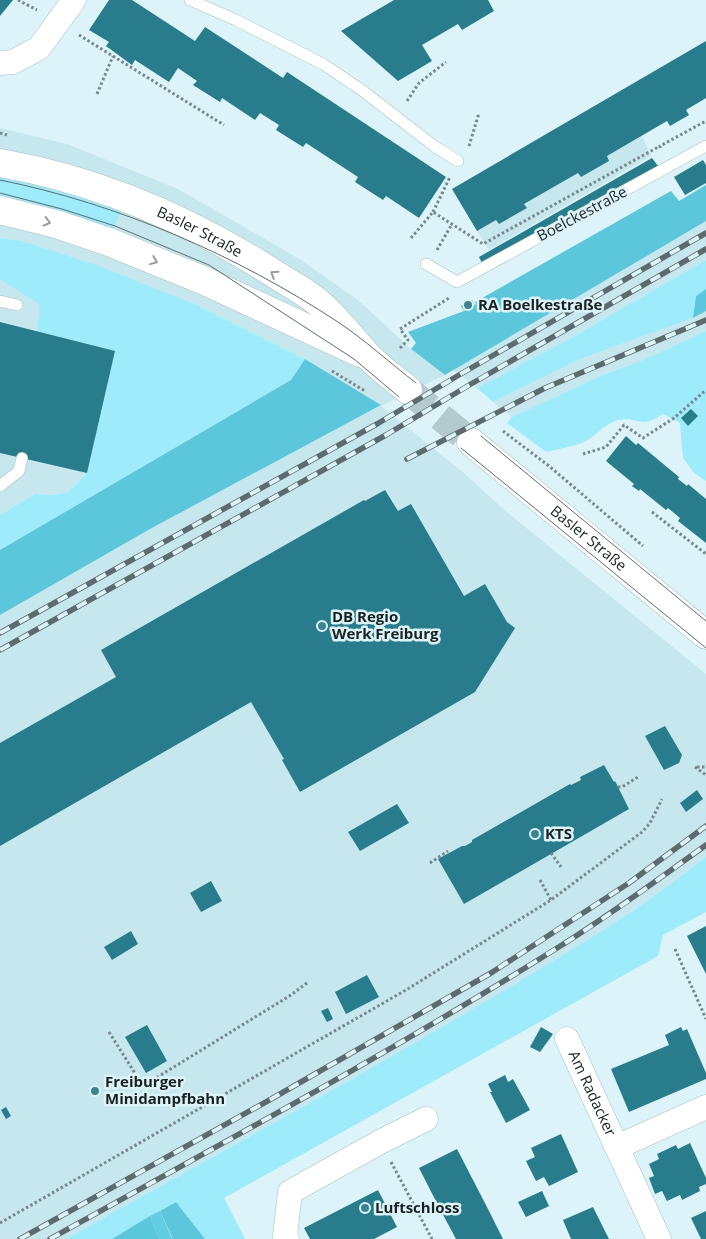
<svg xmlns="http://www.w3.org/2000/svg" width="706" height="1239" font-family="'Open Sans',sans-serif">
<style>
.built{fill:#c6e7ee}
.green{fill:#9debfb}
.forest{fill:#5cc6da}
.water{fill:#62cce0}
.building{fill:#287c8b}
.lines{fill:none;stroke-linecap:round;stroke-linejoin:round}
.primary-tunnel{stroke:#b5cace;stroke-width:28;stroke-dasharray:28 14;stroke-linecap:butt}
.service-casing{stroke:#a8bec3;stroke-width:12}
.minor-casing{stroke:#a8bec3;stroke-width:25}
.primary-casing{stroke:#a8bec3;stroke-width:29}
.path{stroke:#77878a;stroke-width:3;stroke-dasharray:2.5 2.5;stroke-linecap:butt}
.service{stroke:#fff;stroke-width:11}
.minor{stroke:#fff;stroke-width:24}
.primary{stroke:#fff;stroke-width:28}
.tram{stroke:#5d6b6e;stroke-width:1}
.rail-casing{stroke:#5d6b6e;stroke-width:5.5}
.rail{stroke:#dcf4f9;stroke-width:4;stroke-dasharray:11;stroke-linecap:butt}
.oneway{stroke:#989c9c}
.poi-dot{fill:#3e8390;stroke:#dcf4f9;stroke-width:2}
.labels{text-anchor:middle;stroke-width:5;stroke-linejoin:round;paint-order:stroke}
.street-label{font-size:15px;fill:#192223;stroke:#dcf4f9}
.poi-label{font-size:15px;font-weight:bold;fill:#192223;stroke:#dcf4f9;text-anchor:start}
</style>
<rect width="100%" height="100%" fill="#dcf4f9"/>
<g class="built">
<path d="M0,128L67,144L178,189L301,260L358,300L411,349L445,375L381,406L465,474L502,508L706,674V857L679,879L582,945L422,1040L66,1239H0V615L150,529L381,405L305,359L197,305L94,264L22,241L0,238Z"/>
<path d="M642,136L651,156L489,250L477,231L496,220L499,224L527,208L524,204L578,173L581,177L609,161L607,156Z"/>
<path d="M706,221V260L564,342L477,388L453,370Z"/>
<path d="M0,279L41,305L37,332L115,351L87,473L68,492L53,495L35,494L0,515Z"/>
<path d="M706,311V331L643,360L598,377L512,417L493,402L580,359L693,318Z"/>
</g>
<g class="green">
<path d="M0,174L41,182L122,209L112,232L0,200Z"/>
<path d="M0,238L22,241L94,264L197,305L305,359L291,380L0,550V515L35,494L53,495L68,492L87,473L115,351L37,332L40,305L0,279Z"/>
<path d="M706,260V289L696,296L693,318L580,359L493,402L477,388L564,342Z"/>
<path d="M706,331V481L694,473L683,458L680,423L663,414C640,430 639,416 619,420C603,424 597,436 584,442C572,447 558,449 546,452L507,423L512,417L598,377L643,360Z"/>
<path d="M706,857V912L663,935L658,956L224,1198L245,1239H205L176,1202L112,1239H66C202,1162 340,1088 475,1008C554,961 634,915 706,857Z"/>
</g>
<g class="forest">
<path d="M706,185V221L445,375L411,349L416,343L408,332L464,311L476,304L475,302L671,191L679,201Z"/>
<path d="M706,289V311L693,318L696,296Z"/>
<path d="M305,359L381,405L150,529L0,615V550L291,380Z"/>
<path d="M176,1202L205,1239H173L160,1211Z"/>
<path d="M150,1216L159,1239H112Z"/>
</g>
<path class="water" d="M160,1211L171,1236L173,1239H159L158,1237L150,1216Z"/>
<g class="building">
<path d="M0,0H13L0,16Z"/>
<path d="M109,0H132L195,41L205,27L283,78L287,72L446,177L419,218L386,196L383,200L355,182L358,177L306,143L303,147L276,130L279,125L260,113L255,120L222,98L220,102L193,85L197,81L178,68L169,82L135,60L132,65L106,46L109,42L89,30Z"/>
<path d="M394,0H488L494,11L462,30L458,24L422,45L432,61L398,81L341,31Z"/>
<path d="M706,41V98L686,110L689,115L670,126L667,121L607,156L609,161L581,177L578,173L524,204L527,208L499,224L496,220L477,231L452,189Z"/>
<path d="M652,158L658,166L483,265L479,257Z"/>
<path d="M703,160L706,165V183L685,195L674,177Z"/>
<path d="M472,300L474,304L464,310L461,306Z"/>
<path d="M0,322L115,351L87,473L0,453Z"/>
<path d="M691,409L698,416L688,426L681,418Z"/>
<path d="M626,436L636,445L638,443L679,477L678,479L687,486L688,484L706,499V543L678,521L680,518L668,508L666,510L640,489L639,491L632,486L634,484L606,461Z"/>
<path d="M385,490L398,511L411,504L464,596L485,584L507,622L515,628L475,692L300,792L282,760L284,759L251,702L0,846V743L116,677L101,650L364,500L365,501Z"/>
<path d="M665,726L682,755L679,763L664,770L645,736Z"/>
<path d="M604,765L614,782L615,781L629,809L464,904L438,859L462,846H465L472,842V840L570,784L571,785L581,780L580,777Z"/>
<path d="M697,790L703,799L686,812L680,803Z"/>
<path d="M397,804L409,823L360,851L348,832Z"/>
<path d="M211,881L222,901L201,912L190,893Z"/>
<path d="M706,926V974L687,936Z"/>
<path d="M131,931L138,944L112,960L104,947Z"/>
<path d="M367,975L379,997L346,1014L335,992Z"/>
<path d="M328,1008L333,1019L327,1022L321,1011Z"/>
<path d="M147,1025L167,1061L146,1073L125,1037Z"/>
<path d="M541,1027L553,1034L540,1052L530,1047Z"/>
<path d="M681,1027L683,1031L687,1029L706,1073V1079L629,1112L611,1069L669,1045L665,1035Z"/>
<path d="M505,1075L508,1082L513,1079L530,1110L506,1123L490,1092H492L488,1084Z"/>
<path d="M6,1107L11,1116L6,1119L1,1110Z"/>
<path d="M561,1134L578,1172L549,1186L544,1177L536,1181L526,1161L535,1157L531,1148Z"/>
<path d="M690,1143L706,1178V1184L699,1187L700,1191L682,1200L680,1195L667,1201L662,1191L655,1194L649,1178L654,1176L649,1164L659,1159L657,1154L676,1145L678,1149Z"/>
<path d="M457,1149L488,1209L503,1239H456L440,1209L419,1168Z"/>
<path d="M378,1190L397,1227L374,1239H310L304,1228Z"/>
<path d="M542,1191L549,1206L526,1217L518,1202Z"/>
<path d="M593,1207L609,1239H571L563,1220Z"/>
<path d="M706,1211V1239H701L691,1218Z"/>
</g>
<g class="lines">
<path class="primary-tunnel" d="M408,390L471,442"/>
<defs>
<g id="service">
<path d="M190,0L236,20L323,64L363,91L434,146L458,161"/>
<path d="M426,264L457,282L706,146"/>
<path d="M0,301L17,305"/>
<path d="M0,486L19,471L22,458"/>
</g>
<g id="minor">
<path d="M0,63L13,62L39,48L74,0"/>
<path id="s1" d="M567,1039L659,1239"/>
<path d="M617,1147L706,1107"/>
<path d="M287,1239L285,1236L290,1192L380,1142L426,1119"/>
</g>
<g id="primary">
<path id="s2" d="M0,163C98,180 190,220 273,273C287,282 302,290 315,300C335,315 350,337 367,355C379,368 395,379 408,390"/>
<path d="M0,210L56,224L109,242L205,281L360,353"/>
<path id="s3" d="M471,442L706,635"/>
</g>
</defs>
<use href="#service" class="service-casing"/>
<use href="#minor" class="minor-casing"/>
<use href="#primary" class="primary-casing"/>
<g class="path">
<path d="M18,0L37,10"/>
<path d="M79,35L224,125"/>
<path d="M97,94L113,56"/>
<path d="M407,101L419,83L446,62"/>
<path d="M0,133L7,135"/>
<path d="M469,146L479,113"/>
<path d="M660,148V146L706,121"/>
<path d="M433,212L450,177"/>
<path d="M411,238L433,212L483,244L660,146"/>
<path d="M437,250L452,224"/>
<path d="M400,348L408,340L400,329L449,298"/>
<path d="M332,371L365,391"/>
<path d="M503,431L549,466L643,546"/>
<path d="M583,454L606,447L624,425L643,438L674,418L706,390"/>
<path d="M652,512L706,554"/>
<path d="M695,767L706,775"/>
<path d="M697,767H706"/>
<path d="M618,787H622L638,777"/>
<path d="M551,853L561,867"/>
<path d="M430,863L448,851"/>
<path d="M540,880L551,900"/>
<path d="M675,949L706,1019"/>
<path d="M109,1032L143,1086L291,995L307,983"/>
<path d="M391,1162L432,1239"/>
<path d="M0,1223L406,990L551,900L642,832L650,823L662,799"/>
</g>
<use href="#service" class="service"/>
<use href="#minor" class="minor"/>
<use href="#primary" class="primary"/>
<g class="tram">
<path d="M0,180C119,204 236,255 338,322C365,340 390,363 416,383"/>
<path d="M0,193L62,209L115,226L209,265L354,359L399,397"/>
<path d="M481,436L706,621"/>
<path d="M461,448L706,648"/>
</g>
<defs>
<g id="rail">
<path d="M407,459L545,388L706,320"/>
<path d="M0,633L377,424L459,375L706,233"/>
<path d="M0,650L386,435L471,384L706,249"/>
<path d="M20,1239L273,1098L491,973L629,883L706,826"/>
<path d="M50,1239C219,1145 390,1053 554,950C606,918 656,881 706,845"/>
</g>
</defs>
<use href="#rail" class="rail-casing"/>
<use href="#rail" class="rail"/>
</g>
<defs><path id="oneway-chevron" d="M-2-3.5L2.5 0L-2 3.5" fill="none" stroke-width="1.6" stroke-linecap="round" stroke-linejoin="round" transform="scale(1.25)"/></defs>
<g class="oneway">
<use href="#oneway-chevron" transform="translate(47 222) rotate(14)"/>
<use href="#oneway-chevron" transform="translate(154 261) rotate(22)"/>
<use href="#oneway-chevron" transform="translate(274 274) rotate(-147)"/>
</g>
<g class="poi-dot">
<circle cx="468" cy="305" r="5"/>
<circle cx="322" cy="626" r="5"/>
<circle cx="535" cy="834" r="5"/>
<circle cx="95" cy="1091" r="5"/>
<circle cx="365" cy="1208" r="5"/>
</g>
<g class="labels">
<g class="street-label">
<text transform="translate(582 214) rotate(-28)" y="5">Boelckestraße</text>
<text dy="5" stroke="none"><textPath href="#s2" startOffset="212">Basler Straße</textPath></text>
<text dy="5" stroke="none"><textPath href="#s3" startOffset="152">Basler Straße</textPath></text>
<text dy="5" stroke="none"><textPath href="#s1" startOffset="60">Am Radacker</textPath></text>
</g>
<g class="poi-label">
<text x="478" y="310">RA Boelkestraße</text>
<text x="332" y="622">DB Regio<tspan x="332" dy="17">Werk Freiburg</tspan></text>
<text x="545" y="839">KTS</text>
<text x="105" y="1087">Freiburger<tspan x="105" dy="17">Minidampfbahn</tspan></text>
<text x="375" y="1213">Luftschloss</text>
</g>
</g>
</svg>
